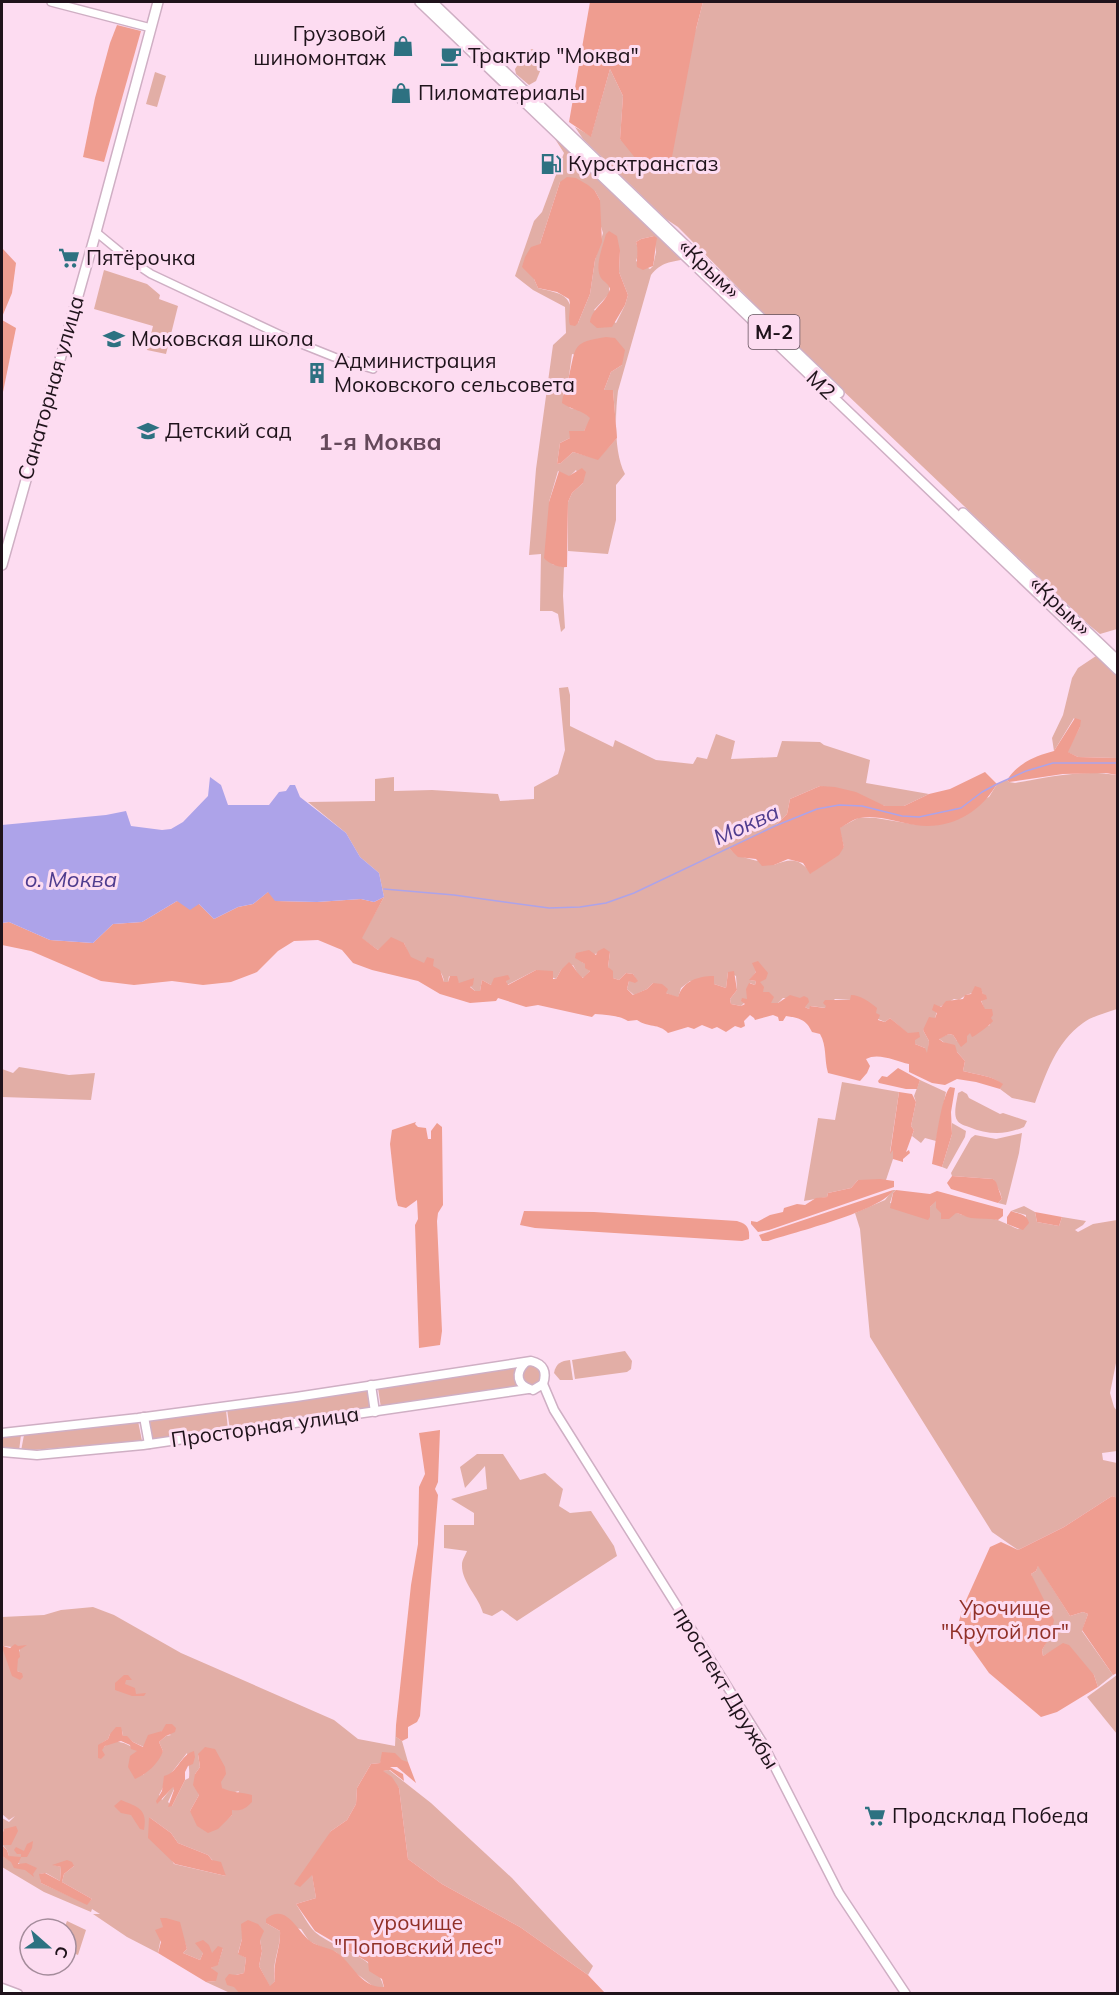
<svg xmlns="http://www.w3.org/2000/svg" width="1119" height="1995" font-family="Mulish,sans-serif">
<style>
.green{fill:#e2aea6;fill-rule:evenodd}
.forest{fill:#ef9d90}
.water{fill:#ada3e9}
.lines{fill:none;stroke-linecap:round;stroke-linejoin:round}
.stream{stroke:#ada3e9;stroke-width:1.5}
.tertiary-casing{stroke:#cfafc4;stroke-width:10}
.secondary-casing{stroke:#cfafc4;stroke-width:11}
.primary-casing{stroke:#cfafc4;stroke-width:12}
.trunk-casing{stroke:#cfafc4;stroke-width:12}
.tertiary{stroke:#fff;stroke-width:7}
.secondary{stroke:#fff;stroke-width:8}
.primary{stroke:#fff;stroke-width:9}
.trunk{stroke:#fff;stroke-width:9}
.labels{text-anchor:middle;stroke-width:6;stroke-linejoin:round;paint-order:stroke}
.shield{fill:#fddcf1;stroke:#624f5b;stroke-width:1.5}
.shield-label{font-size:20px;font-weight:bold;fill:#1f131b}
.poi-label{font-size:21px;fill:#1f131b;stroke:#fddcf1;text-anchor:start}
.street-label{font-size:21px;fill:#1f131b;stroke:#fddcf1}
.park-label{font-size:21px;fill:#913128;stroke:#fddcf1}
.water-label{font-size:22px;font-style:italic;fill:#4f3c8e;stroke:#fddcf1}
.quarter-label{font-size:24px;font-weight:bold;fill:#65495b;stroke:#fddcf1}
</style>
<rect width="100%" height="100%" fill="#fddcf1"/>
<g class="green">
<path d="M703,2H1117V629L1100,634L1089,625L797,347L678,227L666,219L583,139L575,127L591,136L610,69L623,96L620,140L696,29Z"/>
<path d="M532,49L540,53L543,64L536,81L529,85L516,74L515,69L527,51Z"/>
<path d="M155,72L166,76L157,107L146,104Z"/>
<path d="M543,120L686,259C671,262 661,262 651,275L618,391C615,414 614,454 625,474L616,485V520L608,554L568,551V502L572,493L583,483L576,470L569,477L558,471L549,502L552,564L564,567L563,596L565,628L561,632L558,614L552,611H540L541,554L529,555L536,469L553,345L566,333L565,307L533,290L515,276L534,221L542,212L564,153ZM560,182L595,191L600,200L599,220L603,233L595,260L590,294L578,323C565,294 571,296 538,288L534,279L540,244ZM654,236L656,252L653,266L650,269L636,261L639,252L636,242L641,239ZM620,251L619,272L628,295L625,305L616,323L594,310L609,294V285L601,277ZM572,354L622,365L611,372L604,390H613L617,438L598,459L573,452L561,463L557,464L560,443L584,431L591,418L584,411L570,408L563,394L569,376Z"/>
<path d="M104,270L147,284L160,295L159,299L178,306L166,354L147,350L153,326L94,309Z"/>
<path d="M1096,656L1103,657L1117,670V758L1078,757L1067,752L1080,727L1074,718L1054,751L1052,738L1063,715L1072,678L1078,668Z"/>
<path d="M568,687L570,695V726L613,747L615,740L656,760L693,764L697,757L707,759L716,734L735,741L731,759L777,757L782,741L820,742L824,745L870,760L866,783L929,794L904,806H885L820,786L790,799L787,814L775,826L729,848C741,860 758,860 774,865C791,858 799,858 811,873L844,847L839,828L858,818H876L918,825L989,797L997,784L1007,780L1009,782L1015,783C1048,777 1083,769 1117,775V1009C1106,1013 1092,1016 1083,1023C1056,1042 1046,1074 1035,1103L1012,1098L1000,1089L1002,1084C991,1075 977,1075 963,1071L965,1061L957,1052L938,1038L949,1034L953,1035L957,1041L970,1032L990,1025L981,1000L983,994L981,990L966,995L959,1000L954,999L938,1008L935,1018L923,1030L929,1041L928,1053H925V1048L915,1044V1040L890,1018L885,1022L878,1019L851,1000L835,999L826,1008L811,1006L809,1009L805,1007L800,998H783L778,1003H771L763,992L755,969L756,972L750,980L756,981L755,985L750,983L747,1000L741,1006L731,1004L730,999L737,990L736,976L728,972L726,988L714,984L690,981L681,988L678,998L666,993L653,983L647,989L634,995L627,989L629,981H637L633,974L626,973L619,980L613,978L608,967L610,952L594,954L582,962L586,964L590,971L584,978L579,976L573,965L561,970L556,979L536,970L507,985L506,981L491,985L482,980L480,991H475L470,986L459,983L449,976L448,982H444C443,963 421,968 410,957C408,954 406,947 404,943L378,950L361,938L384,897L379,873L360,857L346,833L308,802L375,801V779L394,777V791L432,790L498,794L500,801L534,799V787L558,774L565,750L559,688Z"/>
<path d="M19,1067L69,1075L95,1073L91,1100L2,1097V1069L13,1073Z"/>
<path d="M920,1080L946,1092L936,1141L925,1138L921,1143L912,1136L914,1130L911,1126L916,1102L914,1096Z"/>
<path d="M842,1082L899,1092L890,1152L893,1149V1159L886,1180H858L851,1188L828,1193L827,1197L804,1201L818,1118L835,1120Z"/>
<path d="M962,1091L967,1094L969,1098L1000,1114L1003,1113L1027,1121L1024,1127C1006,1135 988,1135 969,1127C966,1126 959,1124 957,1120C953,1114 957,1100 958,1093Z"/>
<path d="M952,1123L966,1131L965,1137L947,1169L942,1167L952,1134Z"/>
<path d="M1022,1133L1019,1153L1006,1205L998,1203L1002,1199L1000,1192L993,1179L952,1176L951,1173L971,1138L975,1135L996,1139Z"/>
<path d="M893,1190H896L893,1193L890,1203L930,1213V1207L938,1198C943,1203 950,1211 957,1213C969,1218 974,1216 986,1217C997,1218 1008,1225 1018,1229L1025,1226L1026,1215L1011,1211L1024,1206L1035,1212L1037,1222L1059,1226L1062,1217L1086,1221L1083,1225L1075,1230L1078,1232L1093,1224L1117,1220L1118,1353L1110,1393L1114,1407L1117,1411V1451L1102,1453L1103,1460L1117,1463V1498L1112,1496L1064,1527L1018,1550L992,1532L870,1337L860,1229L855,1213L885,1200Z"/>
<path d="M625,1351L632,1361L631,1369L627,1372L575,1379L572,1360Z"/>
<path d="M570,1360L573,1380H560L554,1373C556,1363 561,1361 570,1360Z"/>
<circle cx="532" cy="1375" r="10"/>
<path d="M516,1368L514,1377L519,1387L381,1408L378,1388Z"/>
<path d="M366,1390L368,1391L370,1408L230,1430L227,1409Z"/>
<path d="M226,1410L228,1430L154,1439L151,1438L150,1421Z"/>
<path d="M138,1421L142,1441L21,1451L24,1435Z"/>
<path d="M21,1435L19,1451L2,1448V1437Z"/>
<path d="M477,1454H503L520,1480L545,1473L563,1489L559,1506L570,1513L591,1511L614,1546L617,1556L517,1621L502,1610L492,1616L483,1613C479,1597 461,1582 462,1564C462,1560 466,1554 467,1551L444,1548V1525H474V1513L451,1499L487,1489L485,1466L465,1488L460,1467Z"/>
<path d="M1038,1565L1070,1616L1083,1612L1088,1614L1082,1631L1113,1675L1098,1687L1094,1675L1052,1651L1043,1656L1042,1650L1050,1635L1031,1574L1036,1571Z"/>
<path d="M93,1607L114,1615L181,1653L334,1720L358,1739L395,1746L396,1725V1737L402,1741L408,1762L381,1761L380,1763L371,1764L357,1788L356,1804L347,1820L331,1831L312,1874L316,1898L296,1904C302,1913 308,1925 315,1932C338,1951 377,1955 384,1988L374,1987L353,1971L336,1952L325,1949L309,1941L301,1929L266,1923L280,1931C281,1948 271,1963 275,1981L270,1987L259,1966L262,1951L260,1940L242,1939L238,1953L246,1958L244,1973L236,1975L234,1986L240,1993H230L206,1982L216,1981L211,1968L218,1964L223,1948L212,1954L203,1953L200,1960L183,1953L187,1949L184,1940L163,1927L158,1953L127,1937L93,1914H100L92,1909L91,1912L44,1892L2,1867V1856L33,1874L9,1856L7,1850L2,1844L11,1845L4,1829L2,1835V1818L9,1822L15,1816L9,1820L2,1814V1617L44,1615L61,1610ZM4,1646L20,1648L16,1666L17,1671L22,1673L12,1670ZM122,1731L123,1736L127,1737L133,1742L144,1747L162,1731L171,1735L166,1736L159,1742L163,1751L143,1775L138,1751C125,1742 113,1736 101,1750L102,1743L108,1739L110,1734ZM187,1753C188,1762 190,1769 189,1778L185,1780L172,1806L168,1802L174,1789L173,1786L162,1800L159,1795L169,1776ZM198,1754L221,1782V1788L231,1793L239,1791L232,1810V1815L225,1821L190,1811L199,1795L195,1774L200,1767ZM149,1817L171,1833L178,1843L208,1855L226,1876L174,1864ZM54,1865L74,1866L64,1874L62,1882L92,1899L87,1904L41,1883L40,1874L46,1873L60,1881L61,1867Z"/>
<path d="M1117,1675V1734L1087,1697Z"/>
<path d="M389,1770L431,1803L512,1878L593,1966L588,1975L520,1927L442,1884L408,1859L399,1788L382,1771Z"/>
<path d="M67,1921L86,1930L78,1955L66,1950V1929H64Z"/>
</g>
<g class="forest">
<path d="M590,2H703L696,29L672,157L654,162L636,159L620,139L623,96L610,69L591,137L569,122Z"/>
<path d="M117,25L141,31L104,162L83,157L95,98L110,43Z"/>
<path d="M567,177L576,178L588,185L595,191L600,200L602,242L595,260L590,294L578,323L575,326L570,325C567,317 572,308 569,299L557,292L538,288L534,279L522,267L525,257L531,247L540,244L560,182Z"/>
<path d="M609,231L617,236L620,251L619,272L628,295L625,305L612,327L597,328L590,322C592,308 606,303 610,289C608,283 605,283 601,278C594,267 603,246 606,234Z"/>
<path d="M654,236L657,238C655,247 655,256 653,266L643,270L637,267C636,258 639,252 636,242L641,239Z"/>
<path d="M2,248L16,263L12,293L2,317Z"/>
<path d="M2,320L16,328L2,397Z"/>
<path d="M606,337L615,338L625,350L622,365L611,372L604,390H613L617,438L598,460L573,452L561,463L557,464L560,443L570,438L569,431H584L590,418C582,410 572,410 562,403C563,393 567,385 569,376C576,346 572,342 606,337Z"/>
<path d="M582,468L586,472L583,483L572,493L568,502L567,567C560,568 549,564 544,558L549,502L559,471L569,476Z"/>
<path d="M1075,718L1081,720L1080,727L1068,752L1078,757L1117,758V775L1106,773L1063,774L1009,782L1007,780C1018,763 1035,756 1054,751Z"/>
<path d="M985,772L997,784C979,814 950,830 915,825C897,822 879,815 860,818C853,819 846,825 840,828L844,847L839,855L810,874L803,863L788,859L774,865L762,866L756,859L738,857L729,848L775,826L787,814L790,799L820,786L835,787L856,792L885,806H904L929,794L950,789Z"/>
<path d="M269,891L276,901L317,902L361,899L374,902L384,897L362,938L378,950L391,937L404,943L411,957L424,963L427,957L434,959L433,966L440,970L444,982H448L450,976H457L459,983L474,978L473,985L470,987L475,991H480L482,980L491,985L494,978L508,975L510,979L506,981L508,985L536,970L553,971V979H556L561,970L569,962C575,967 577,974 583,978L590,971L585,968V964L575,958L576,953L589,950L596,955L598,951L604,948L610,952L608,967L613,971V978L619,980L626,973L633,974L638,981L635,983L629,981L627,989L633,995L647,989L653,983L662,984L668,989L666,993L678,997C683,981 698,976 714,976V984L726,988L728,972L734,971L737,990L730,999L731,1004L741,1006L745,1004L741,1001L742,998L747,999L746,989L749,983L755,985L756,981L749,980L756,972L752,963L758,961L768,973L766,979L760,982L764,987L763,992H769L774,997L771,1003H778L790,995L800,998L804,996L808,998L809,1002L805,1007L809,1009L810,1006L825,1008L826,1006L823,1003L825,1000H850L851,995C860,995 870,1002 877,1008L876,1013L880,1015L878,1020L885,1022L890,1018L908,1033L919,1032L920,1037L915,1040V1044L925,1048L927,1053L929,1041L923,1030L929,1017L935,1018L937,1013L932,1010L934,1004L941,1007L946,1001L963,999L965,995L971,994L975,986L981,988L983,994L986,995L987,999L981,1001L985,1009H992L993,1015L991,1018L993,1021C990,1025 977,1035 972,1037L970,1033L967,1036V1042L961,1047L953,1035L949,1034L939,1039L943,1042L955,1045L957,1052L965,1061L963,1071C977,1075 991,1075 1003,1084L1000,1089L976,1082L957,1079L945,1085L932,1083L909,1072V1064C896,1061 878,1052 866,1059L870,1066L867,1073L860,1081L828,1073C824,1059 827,1046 820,1034L812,1032C806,1019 799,1018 786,1016L783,1021H779L778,1017L773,1015L755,1020L754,1018L750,1015L744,1021L745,1026L741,1028L735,1026L726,1032L717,1027L712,1029L702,1025L694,1029L688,1027L668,1033C659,1023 648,1028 637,1020L628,1021C618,1015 607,1015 595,1014L592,1017L538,1005L526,1007L498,998L496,1001L470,1003L440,994L418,981L372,970L353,963L342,950L318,940L294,941L278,951L257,972L231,982L203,985L172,981L134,985L101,981L31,951L2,945V923L9,922L50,940L93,943L113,924L142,922L177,901L199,904L214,919L238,907L253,904Z"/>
<path d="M898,1068L920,1080L917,1089H906L879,1083L878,1081L882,1076L887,1077Z"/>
<path d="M950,1087L955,1088L951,1112L952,1134L942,1167L932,1164C935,1148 941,1097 950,1087Z"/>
<path d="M899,1092L912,1094L916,1102L911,1126L914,1130L906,1152L909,1150L910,1153L903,1159V1162L893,1159V1150L890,1154Z"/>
<path d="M416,1122L415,1124L418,1127L426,1128L428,1139H431V1131L437,1123L442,1127L443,1205L438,1213L437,1221L442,1331L440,1345L419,1348L415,1225L418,1219L417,1200L406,1208L398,1206L396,1199L390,1144L392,1130Z"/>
<path d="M952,1176L993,1179L996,1182L1002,1199L998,1203L951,1189L947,1183Z"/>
<path d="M880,1179L894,1181V1187L769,1230L758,1232L751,1224V1221L757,1222L770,1215L783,1212L784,1208L797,1204L805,1205L816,1198L827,1197L828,1193L851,1188L858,1180Z"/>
<path d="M893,1190C884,1210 792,1233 768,1241H762L759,1235Z"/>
<path d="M896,1190L930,1194L937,1191L1003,1209V1216L998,1220C989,1218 980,1219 971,1218C966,1217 961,1214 956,1213L949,1219H941V1213L936,1208V1201L930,1207V1217L928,1220L890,1208L893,1193Z"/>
<path d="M524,1211L594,1212L737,1221C747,1224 750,1228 749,1239L742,1241L535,1228L520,1225Z"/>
<path d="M1011,1211C1019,1214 1027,1214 1029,1223L1023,1230L1007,1224V1217Z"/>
<path d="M1035,1212L1062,1217L1059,1226L1037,1222Z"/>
<path d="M440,1430L438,1482L435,1489L438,1495L420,1716L417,1722L408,1727V1738L402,1741L396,1737V1725L411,1585L418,1544L419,1487L425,1474L419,1433Z"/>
<path d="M1112,1496L1118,1498L1117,1673L1113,1675L1082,1630L1088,1614L1083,1612L1070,1616L1038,1566L1036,1571L1031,1574L1054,1620L1051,1635L1042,1650L1043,1656L1063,1643L1069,1645L1094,1675L1098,1687L1057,1712L1041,1717L989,1673L957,1628L963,1607L990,1547L1001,1542L1018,1550L1064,1527Z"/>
<path d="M15,1644L18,1646L27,1645L19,1650L20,1657L18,1659L17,1671L22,1673L23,1677L20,1680L12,1676L3,1650V1646L10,1648Z"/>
<path d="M124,1675H128L132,1680H126L125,1684L135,1688L136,1694L146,1693L144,1696H132L115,1690V1683Z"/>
<path d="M166,1724H172L176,1728L175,1732L166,1736L159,1742L163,1751C159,1763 147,1774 135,1779L128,1767L130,1756L137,1751L131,1749L130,1745L121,1741L105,1746L102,1750L105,1755L101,1759L98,1758V1745L108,1739L110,1734L116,1727H121L123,1736H127L133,1742L143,1747L148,1735L162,1731Z"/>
<path d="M205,1747L215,1749L225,1767L226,1774L221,1782L222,1788C232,1793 241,1792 252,1795V1802C245,1809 242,1811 232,1810V1815L218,1829L208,1833L197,1826L190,1811L199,1795L193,1785L195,1774L200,1767L198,1754Z"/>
<path d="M194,1751L195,1757L193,1764L188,1766L185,1772V1780L172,1806L168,1807L174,1790L173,1787L157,1804L156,1801L162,1791L164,1776C178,1773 180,1755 194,1751Z"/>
<path d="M382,1752L395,1753L402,1760L408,1762L416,1783L397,1767H390L403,1774L404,1781L390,1770L383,1771L392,1777L399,1788L408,1859L442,1884L520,1927L588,1975L605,1993L240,1994L234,1987L227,1985L225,1979L229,1974L236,1975L244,1973L246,1958L238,1954L242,1939L241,1924L248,1920L258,1924L264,1931L260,1940L262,1951L259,1966L270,1986L275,1981C272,1963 281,1948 280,1931L266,1923V1919C286,1902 297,1931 310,1941C318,1947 328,1947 336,1952C353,1963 360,1988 384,1987L382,1979L369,1971L368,1962L315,1931L296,1904L316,1898L312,1875L300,1887L294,1884L331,1831L347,1820L356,1804L357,1788L371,1764L380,1763Z"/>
<path d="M121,1800C138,1807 148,1809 144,1830L140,1829L131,1815L121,1813L114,1806Z"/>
<path d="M149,1817L171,1833L178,1843L208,1855L212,1860L221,1862L226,1876L175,1864L148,1838Z"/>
<path d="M16,1826L18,1831L11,1845H2L7,1850L9,1856L21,1857V1854H17L14,1850L16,1847L24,1851L27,1844L33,1841L32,1848L27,1857H21L18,1864L26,1863L37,1868L33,1874L34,1877L25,1870L14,1868L11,1862L2,1856V1835L4,1829Z"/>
<path d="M67,1860L72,1862L74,1866L64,1874L62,1882L92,1899L87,1905L41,1883L39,1874L45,1873L60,1881L61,1867L52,1865Z"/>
<path d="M160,1918H166L180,1922L187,1949L183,1953L200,1960L203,1953L195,1943L203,1940L209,1945L212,1953L218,1946L223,1948L218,1965L211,1968L218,1973L216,1981L206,1982L158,1953L161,1942L155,1930L163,1927Z"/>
</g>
<path class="water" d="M210,777L221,785L228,805H269L279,792L286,791L290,785H295L300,797L346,833L360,857L379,873L384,897L374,902L361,899L317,902L275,901L268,892L253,904L238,907L214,919L199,904L190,910L177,901L142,922L113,924L93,943L50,940L9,922L2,923V825L106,815L126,811L131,826L162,830L171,829L183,822L208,796Z"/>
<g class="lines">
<path class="stream" d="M384,889L454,895L549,908L580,907L606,903L634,893L775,826L817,809L839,805L862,806L902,816L919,817L961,808L982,792L997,784L1026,771L1053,763H1118"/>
<defs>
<g id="tertiary">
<path d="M51,2L151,28"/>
<path d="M96,232L130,260L151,274L289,339L334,357L373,369"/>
</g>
<g id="secondary">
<path d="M525,1363C515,1373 517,1385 530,1389"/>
<path d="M543,1384L554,1410L762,1742L839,1893L906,1994"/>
<path d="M371,1385L375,1412"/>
<path d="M144,1417L149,1444"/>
<path d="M2,1433L138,1418L296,1397L531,1361C544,1364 547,1372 543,1384L533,1390"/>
<path d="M2,1452L37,1455L143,1445L528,1389"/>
<path d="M2,1988L18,1994"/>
</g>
<path id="primary" d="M2,565L96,232L158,2"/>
<g id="trunk">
<path d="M420,2L1118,670"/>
<path d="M432,2L839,393"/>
<path d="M963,513L1118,661"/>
</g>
</defs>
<use href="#tertiary" class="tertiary-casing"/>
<use href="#secondary" class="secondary-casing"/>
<use href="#primary" class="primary-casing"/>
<use href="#trunk" class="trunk-casing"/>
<use href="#tertiary" class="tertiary"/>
<use href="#secondary" class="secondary"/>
<use href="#primary" class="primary"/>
<use href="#trunk" class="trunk"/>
</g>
<defs>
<symbol id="shop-bare" viewBox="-9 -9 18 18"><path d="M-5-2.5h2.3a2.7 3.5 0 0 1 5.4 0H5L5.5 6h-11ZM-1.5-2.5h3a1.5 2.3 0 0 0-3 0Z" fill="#2d7181" stroke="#fddcf1" stroke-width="2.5" paint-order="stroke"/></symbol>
<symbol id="cafe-bare" viewBox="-9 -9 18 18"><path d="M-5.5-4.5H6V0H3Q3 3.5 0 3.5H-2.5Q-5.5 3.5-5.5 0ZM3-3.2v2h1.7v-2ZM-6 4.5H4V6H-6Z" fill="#2d7181" stroke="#fddcf1" stroke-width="2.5" paint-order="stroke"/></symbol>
<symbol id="fuel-bare" viewBox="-9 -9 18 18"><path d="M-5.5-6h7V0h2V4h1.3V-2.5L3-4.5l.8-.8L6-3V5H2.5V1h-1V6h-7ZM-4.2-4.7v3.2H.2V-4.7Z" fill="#2d7181" stroke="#fddcf1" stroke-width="2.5" paint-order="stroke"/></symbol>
<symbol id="supermarket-bare" viewBox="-9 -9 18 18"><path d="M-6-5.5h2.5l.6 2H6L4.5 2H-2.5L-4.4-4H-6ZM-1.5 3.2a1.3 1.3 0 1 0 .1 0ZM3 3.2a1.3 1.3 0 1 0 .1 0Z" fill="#2d7181" stroke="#fddcf1" stroke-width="2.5" paint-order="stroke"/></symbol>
<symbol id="school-bare" viewBox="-9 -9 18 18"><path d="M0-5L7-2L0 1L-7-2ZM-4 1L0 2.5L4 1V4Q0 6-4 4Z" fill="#2d7181" stroke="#fddcf1" stroke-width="2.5" paint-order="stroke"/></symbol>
<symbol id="building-bare" viewBox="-9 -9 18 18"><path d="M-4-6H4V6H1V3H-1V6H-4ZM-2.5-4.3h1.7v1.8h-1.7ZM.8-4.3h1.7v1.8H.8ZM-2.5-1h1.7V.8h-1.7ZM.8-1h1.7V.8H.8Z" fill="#2d7181" stroke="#fddcf1" stroke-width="2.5" paint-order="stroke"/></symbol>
</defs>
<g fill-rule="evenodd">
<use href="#shop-bare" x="388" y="31" width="30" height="30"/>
<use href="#cafe-bare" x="436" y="41" width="30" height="30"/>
<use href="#shop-bare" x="386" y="78" width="30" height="30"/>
<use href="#fuel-bare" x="536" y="149" width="30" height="30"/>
<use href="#supermarket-bare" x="54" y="243" width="30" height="30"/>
<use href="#school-bare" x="99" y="324" width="30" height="30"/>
<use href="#building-bare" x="302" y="358" width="30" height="30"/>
<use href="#school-bare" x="133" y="416" width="30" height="30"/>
<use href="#supermarket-bare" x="860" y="1801" width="30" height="30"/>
</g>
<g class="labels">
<rect class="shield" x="748.5" y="315" width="51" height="34" rx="4.5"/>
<g class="shield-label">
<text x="774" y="339">М-2</text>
</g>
<g class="poi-label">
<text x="386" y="41" text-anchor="end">Грузовой<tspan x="386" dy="24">шиномонтаж</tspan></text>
<text x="468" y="63">Трактир "Моква"</text>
<text x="418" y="100">Пиломатериалы</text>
<text x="568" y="171">Курсктрансгаз</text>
<text x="86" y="265">Пятёрочка</text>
<text x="131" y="346">Моковская школа</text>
<text x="334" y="368">Администрация<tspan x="334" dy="24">Моковского сельсовета</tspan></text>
<text x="165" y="438">Детский сад</text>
<text x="892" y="1823">Продсклад Победа</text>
</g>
<g class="street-label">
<text transform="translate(709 269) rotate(44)" y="7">«Крым»</text>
<text transform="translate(821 385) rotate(44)" y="7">М2</text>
<text transform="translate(51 388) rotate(-74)" y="7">Санаторная улица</text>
<text transform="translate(1060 606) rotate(44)" y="7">«Крым»</text>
<text transform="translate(265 1427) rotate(-8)" y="7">Просторная улица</text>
<text transform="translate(726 1688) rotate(59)" y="7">проспект Дружбы</text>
</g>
<g class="park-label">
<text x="1005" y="1615">Урочище<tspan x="1005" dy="24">"Крутой лог"</tspan></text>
<text x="418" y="1930">урочище<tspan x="418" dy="24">"Поповский лес"</tspan></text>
</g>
<g class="water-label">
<text transform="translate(746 824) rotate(-24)" y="8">Моква</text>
<text x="71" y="887">о. Моква</text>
</g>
<g class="quarter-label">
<text x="380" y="450">1-я Моква</text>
</g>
</g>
<rect width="1119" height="1995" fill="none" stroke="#1f131b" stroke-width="6"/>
<g transform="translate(48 1947) rotate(111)"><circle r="28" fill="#fddcf1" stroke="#a48c9b" stroke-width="1.5"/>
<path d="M0-4.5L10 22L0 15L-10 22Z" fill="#2d7181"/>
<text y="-9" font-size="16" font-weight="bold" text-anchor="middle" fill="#1f131b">С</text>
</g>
</svg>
